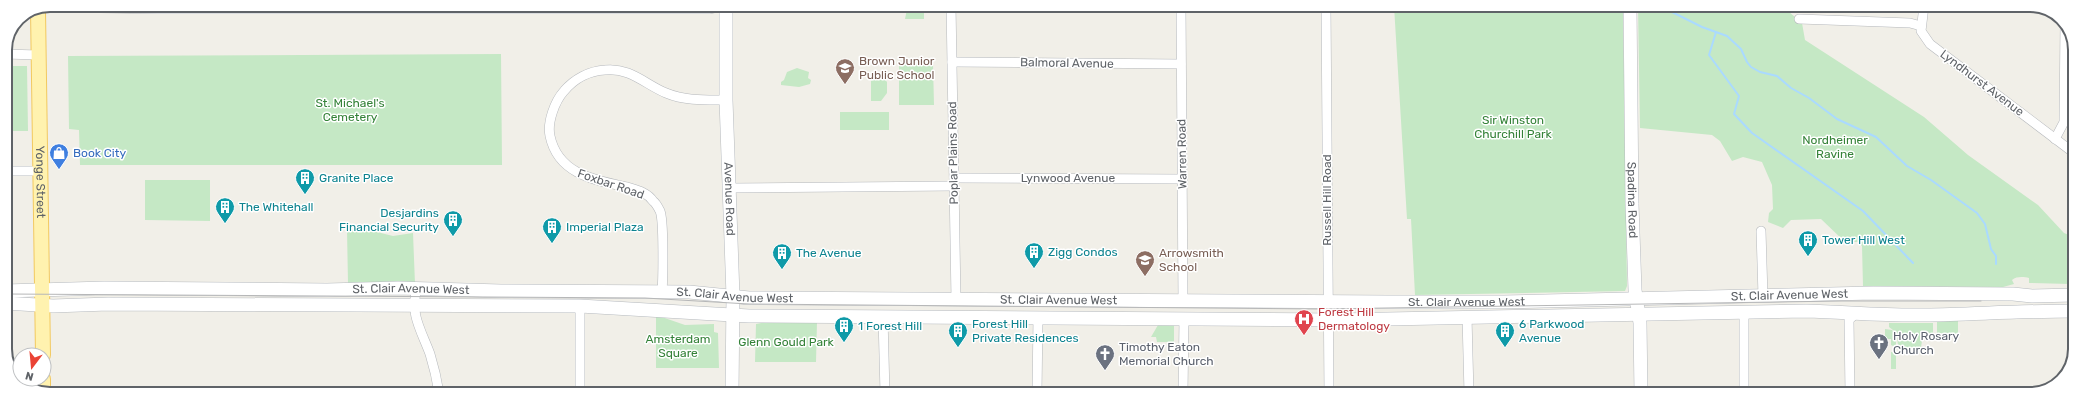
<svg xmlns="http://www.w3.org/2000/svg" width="2080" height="399" font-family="Rubik,sans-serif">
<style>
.green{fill:#c5e8c5}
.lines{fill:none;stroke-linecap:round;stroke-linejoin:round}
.stream{stroke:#aadaff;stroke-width:2}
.street-casing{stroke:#b5b8bc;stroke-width:10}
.secondary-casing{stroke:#b6babf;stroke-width:14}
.primary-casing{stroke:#f2c960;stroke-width:16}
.street{stroke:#fff;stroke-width:9}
.secondary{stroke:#fff;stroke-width:13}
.primary{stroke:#fff2af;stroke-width:14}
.tram{stroke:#b6b7b8;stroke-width:1}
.labels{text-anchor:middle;stroke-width:3;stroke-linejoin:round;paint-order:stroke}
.education-label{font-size:12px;fill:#785e54;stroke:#fff;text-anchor:start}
.street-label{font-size:12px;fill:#5f6368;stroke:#fff}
.park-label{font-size:12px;fill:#348238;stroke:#fff}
.shop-label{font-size:12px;fill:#366cbe;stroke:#fff;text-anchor:start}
.culture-label{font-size:12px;fill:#0d838f;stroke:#fff;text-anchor:start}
.health-label{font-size:12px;fill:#be3a42;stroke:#fff;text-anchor:start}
.worship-label{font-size:12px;fill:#5b616d;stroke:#fff;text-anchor:start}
.rim{fill:none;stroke:#5f6368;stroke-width:2}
</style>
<rect width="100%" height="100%" fill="#f1efe8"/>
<g class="green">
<path d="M1394,6H1623L1627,286L1625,291L1415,295L1411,219H1407Z"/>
<path d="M1638,6H1782L1802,23L1805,40L1924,117L1968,155L2038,205L2064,233L2074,237V282L2070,284L2029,283V278C2024,277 2017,276 2012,280L2014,284L2003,287L1863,286L1862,246L1858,242H1845L1821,219L1791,220L1783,228L1768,222L1769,213L1773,209L1772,185L1762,162L1743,157L1732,161L1720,141L1712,135L1640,128Z"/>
<path d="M907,9H924V19H905Z"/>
<path d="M501,54L502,165H80L79,130L69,129L68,56Z"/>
<path d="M899,64H933L934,105H899Z"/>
<path d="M5,66H27L28,131H5Z"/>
<path d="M797,68L809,72L808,78L811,80L810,84L799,87L781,85V82L784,80L787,72Z"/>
<path d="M881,75L887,82V93L881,101H871V81Z"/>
<rect x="840" y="112" width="49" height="18"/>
<path d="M145,180H210V221L145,220Z"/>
<path d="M361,228L393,236L413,233L415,284L348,283L347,230Z"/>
<path d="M656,315L685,325L714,324V332L718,333L719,368H656Z"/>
<path d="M1958,320V334L1937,333V322Z"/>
<path d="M766,322H817L816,362H755L756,324Z"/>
<path d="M1889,323H1933V333L1923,335L1921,347H1898L1897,333L1889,327Z"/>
<path d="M1158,325H1174V342H1157L1156,337H1151Z"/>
<path d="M1885,329L1892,330L1896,335V369H1891V352H1894L1895,347L1891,345V339H1885Z"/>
</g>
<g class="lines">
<g class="stream">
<path d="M1660,6L1702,27L1727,36L1741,49L1747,62L1751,67L1760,72L1777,76L1791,88L1809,98L1837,119L1876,137L1907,166L1931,180L1977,213L1985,224L1991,249L1996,256V264"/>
<path d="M1716,32L1709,55L1739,96L1734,114L1752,133L1863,211L1913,263"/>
</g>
<defs>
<g id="street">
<path d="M951,5L956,300"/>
<path d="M1181,5L1183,302"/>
<path d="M1326,6L1329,394"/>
<path d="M1924,6L1921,31L1930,44L2074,153"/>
<path d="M44,7L157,9H709L728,5"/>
<path d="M1799,19L1910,23L1921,26"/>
<path d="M5,54L38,55"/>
<path d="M952,62L1181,64"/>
<path d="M2055,139L2064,122L2065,24"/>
<path d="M5,171H40"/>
<path d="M954,178L1183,179"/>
<path d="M730,188L954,186"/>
<path d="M1761,231L1763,296"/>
<path d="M417,289C409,313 422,332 430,354C434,367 437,380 439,393"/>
<path d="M662,292C663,279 664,220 660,211C658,207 656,203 653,201C647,192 636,190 627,187C594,180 558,174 550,136C547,122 555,101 564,91C574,79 589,71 605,70C630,67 646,85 666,93C685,101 706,100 726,100"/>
<path d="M580,306V393"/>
<path d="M883,317L885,394"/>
<path d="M1467,317L1469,394"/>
<path d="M1037,394L1038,317"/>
<path d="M1183,394L1184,318"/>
<path d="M1744,394V312"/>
<path d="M1850,394L1849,320L1854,315"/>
</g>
<g id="secondary">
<path id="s1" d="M726,5V100L733,296L732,393"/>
<path id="s2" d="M1630,6L1632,204L1635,290L1640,323L1641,394"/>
<path id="s3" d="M5,291L104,288L327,290L398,288L501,291L689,292L749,298L1388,302H1504L1873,293L2013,294L2032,296L2074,295"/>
<path d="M5,303L53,306L108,304L580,306L749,316L1337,320L1806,311C1846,312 1885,316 1925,315C1975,314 2024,311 2074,311"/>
</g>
<g id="primary">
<path id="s4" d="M38,10L43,355"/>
<path d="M43,379V393"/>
</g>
</defs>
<use href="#street" class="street-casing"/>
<use href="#secondary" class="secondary-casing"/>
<use href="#primary" class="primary-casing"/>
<use href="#street" class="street"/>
<use href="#secondary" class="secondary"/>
<use href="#primary" class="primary"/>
<path class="tram" d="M5,294L645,298L749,304L1320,309L1842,301H1981"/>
</g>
<defs>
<symbol id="school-pin" viewBox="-11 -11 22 30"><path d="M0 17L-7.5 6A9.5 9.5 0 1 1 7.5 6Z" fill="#8d6e63" stroke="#fff"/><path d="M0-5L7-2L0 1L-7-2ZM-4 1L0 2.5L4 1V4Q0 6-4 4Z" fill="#fff"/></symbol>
<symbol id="shop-pin" viewBox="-11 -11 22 30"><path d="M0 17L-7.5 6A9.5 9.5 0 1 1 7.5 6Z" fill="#3f7fe0" stroke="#fff"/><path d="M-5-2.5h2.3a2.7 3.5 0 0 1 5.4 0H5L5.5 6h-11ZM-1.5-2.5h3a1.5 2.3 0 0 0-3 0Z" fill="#fff"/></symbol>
<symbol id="building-pin" viewBox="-11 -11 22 30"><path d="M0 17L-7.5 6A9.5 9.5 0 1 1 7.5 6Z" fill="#0f9aa8" stroke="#fff"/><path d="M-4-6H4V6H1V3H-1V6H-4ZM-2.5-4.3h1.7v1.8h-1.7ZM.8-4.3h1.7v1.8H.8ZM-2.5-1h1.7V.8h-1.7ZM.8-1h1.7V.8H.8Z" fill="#fff"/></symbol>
<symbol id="hospital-pin" viewBox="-11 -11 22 30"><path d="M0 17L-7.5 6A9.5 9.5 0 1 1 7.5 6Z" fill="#e0444e" stroke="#fff"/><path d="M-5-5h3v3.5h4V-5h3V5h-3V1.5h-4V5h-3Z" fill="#fff"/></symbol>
<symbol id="church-pin" viewBox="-11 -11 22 30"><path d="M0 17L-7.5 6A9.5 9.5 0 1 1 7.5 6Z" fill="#6b7280" stroke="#fff"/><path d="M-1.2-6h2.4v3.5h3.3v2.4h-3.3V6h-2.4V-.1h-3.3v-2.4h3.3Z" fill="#fff"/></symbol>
</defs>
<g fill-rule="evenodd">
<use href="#school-pin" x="834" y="57" width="22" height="30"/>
<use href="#shop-pin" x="48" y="142" width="22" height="30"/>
<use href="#building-pin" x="294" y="167" width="22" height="30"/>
<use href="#building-pin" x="214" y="196" width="22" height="30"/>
<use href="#building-pin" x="442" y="209" width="22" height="30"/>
<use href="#building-pin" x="541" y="216" width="22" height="30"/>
<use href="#building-pin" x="1797" y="229" width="22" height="30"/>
<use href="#building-pin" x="1023" y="241" width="22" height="30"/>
<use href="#building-pin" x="771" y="242" width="22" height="30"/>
<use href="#school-pin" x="1134" y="249" width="22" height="30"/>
<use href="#hospital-pin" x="1293" y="308" width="22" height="30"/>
<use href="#building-pin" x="833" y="315" width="22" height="30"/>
<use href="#building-pin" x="947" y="320" width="22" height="30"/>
<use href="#building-pin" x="1494" y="320" width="22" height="30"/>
<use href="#church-pin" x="1868" y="332" width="22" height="30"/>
<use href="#church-pin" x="1094" y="343" width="22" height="30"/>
</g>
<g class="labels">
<g class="education-label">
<text x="859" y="65">Brown Junior<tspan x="859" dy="14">Public School</tspan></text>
<text x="1159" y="257">Arrowsmith<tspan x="1159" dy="14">School</tspan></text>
</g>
<g class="street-label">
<text transform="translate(1067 63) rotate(1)" y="4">Balmoral Avenue</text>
<text transform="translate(1982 83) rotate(37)" y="4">Lyndhurst Avenue</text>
<text transform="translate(953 153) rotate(-91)" y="4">Poplar Plains Road</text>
<text transform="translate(1182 154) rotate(-91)" y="4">Warren Road</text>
<text x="1068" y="182">Lynwood Avenue</text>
<text dy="4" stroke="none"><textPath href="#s4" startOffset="172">Yonge Street</textPath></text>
<text transform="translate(611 184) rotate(19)" y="4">Foxbar Road</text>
<text dy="4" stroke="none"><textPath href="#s1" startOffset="194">Avenue Road</textPath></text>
<text transform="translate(1327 200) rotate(-90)" y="4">Russell Hill Road</text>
<text dy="4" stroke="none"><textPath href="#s2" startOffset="194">Spadina Road</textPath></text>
<text dy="4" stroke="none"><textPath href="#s3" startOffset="406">St. Clair Avenue West</textPath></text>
<text dy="4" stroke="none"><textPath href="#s3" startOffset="730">St. Clair Avenue West</textPath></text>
<text dy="4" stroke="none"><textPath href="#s3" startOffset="1785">St. Clair Avenue West</textPath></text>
<text dy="4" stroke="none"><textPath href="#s3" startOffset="1054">St. Clair Avenue West</textPath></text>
<text dy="4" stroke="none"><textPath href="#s3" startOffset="1462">St. Clair Avenue West</textPath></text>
</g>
<g class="park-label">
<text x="350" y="107">St. Michael's<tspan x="350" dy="14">Cemetery</tspan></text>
<text x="1513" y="124">Sir Winston<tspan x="1513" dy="14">Churchill Park</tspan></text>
<text x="1835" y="144">Nordheimer<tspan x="1835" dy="14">Ravine</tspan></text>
<text x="678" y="343">Amsterdam<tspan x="678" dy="14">Square</tspan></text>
<text x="786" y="346">Glenn Gould Park</text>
</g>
<g class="shop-label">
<text x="73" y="157">Book City</text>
</g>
<g class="culture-label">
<text x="319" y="182">Granite Place</text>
<text x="239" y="211">The Whitehall</text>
<text x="439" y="217" text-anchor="end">Desjardins<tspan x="439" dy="14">Financial Security</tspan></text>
<text x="566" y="231">Imperial Plaza</text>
<text x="1822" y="244">Tower Hill West</text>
<text x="1048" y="256">Zigg Condos</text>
<text x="796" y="257">The Avenue</text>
<text x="972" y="328">Forest Hill<tspan x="972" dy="14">Private Residences</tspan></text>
<text x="1519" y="328">6 Parkwood<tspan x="1519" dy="14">Avenue</tspan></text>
<text x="858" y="330">1 Forest Hill</text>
</g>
<g class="health-label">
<text x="1318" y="316">Forest Hill<tspan x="1318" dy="14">Dermatology</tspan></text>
</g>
<g class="worship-label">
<text x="1893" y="340">Holy Rosary<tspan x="1893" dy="14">Church</tspan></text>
<text x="1119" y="351">Timothy Eaton<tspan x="1119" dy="14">Memorial Church</tspan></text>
</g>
</g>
<path d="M0 0H2080V399H0ZM50 12H2030A38 38 0 0 1 2068 50V349A38 38 0 0 1 2030 387H50A38 38 0 0 1 12 349V50A38 38 0 0 1 50 12Z" fill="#fff" fill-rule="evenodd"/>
<path class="rim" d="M50 12H2030A38 38 0 0 1 2068 50V349A38 38 0 0 1 2030 387H50A38 38 0 0 1 12 349V50A38 38 0 0 1 50 12Z"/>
<g transform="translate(32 367) rotate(196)"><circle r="19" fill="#ffffff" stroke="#bfc1c3"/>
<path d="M0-3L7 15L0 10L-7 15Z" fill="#ea4335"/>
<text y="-6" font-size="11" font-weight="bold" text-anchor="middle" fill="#5f6368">N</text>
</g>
</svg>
